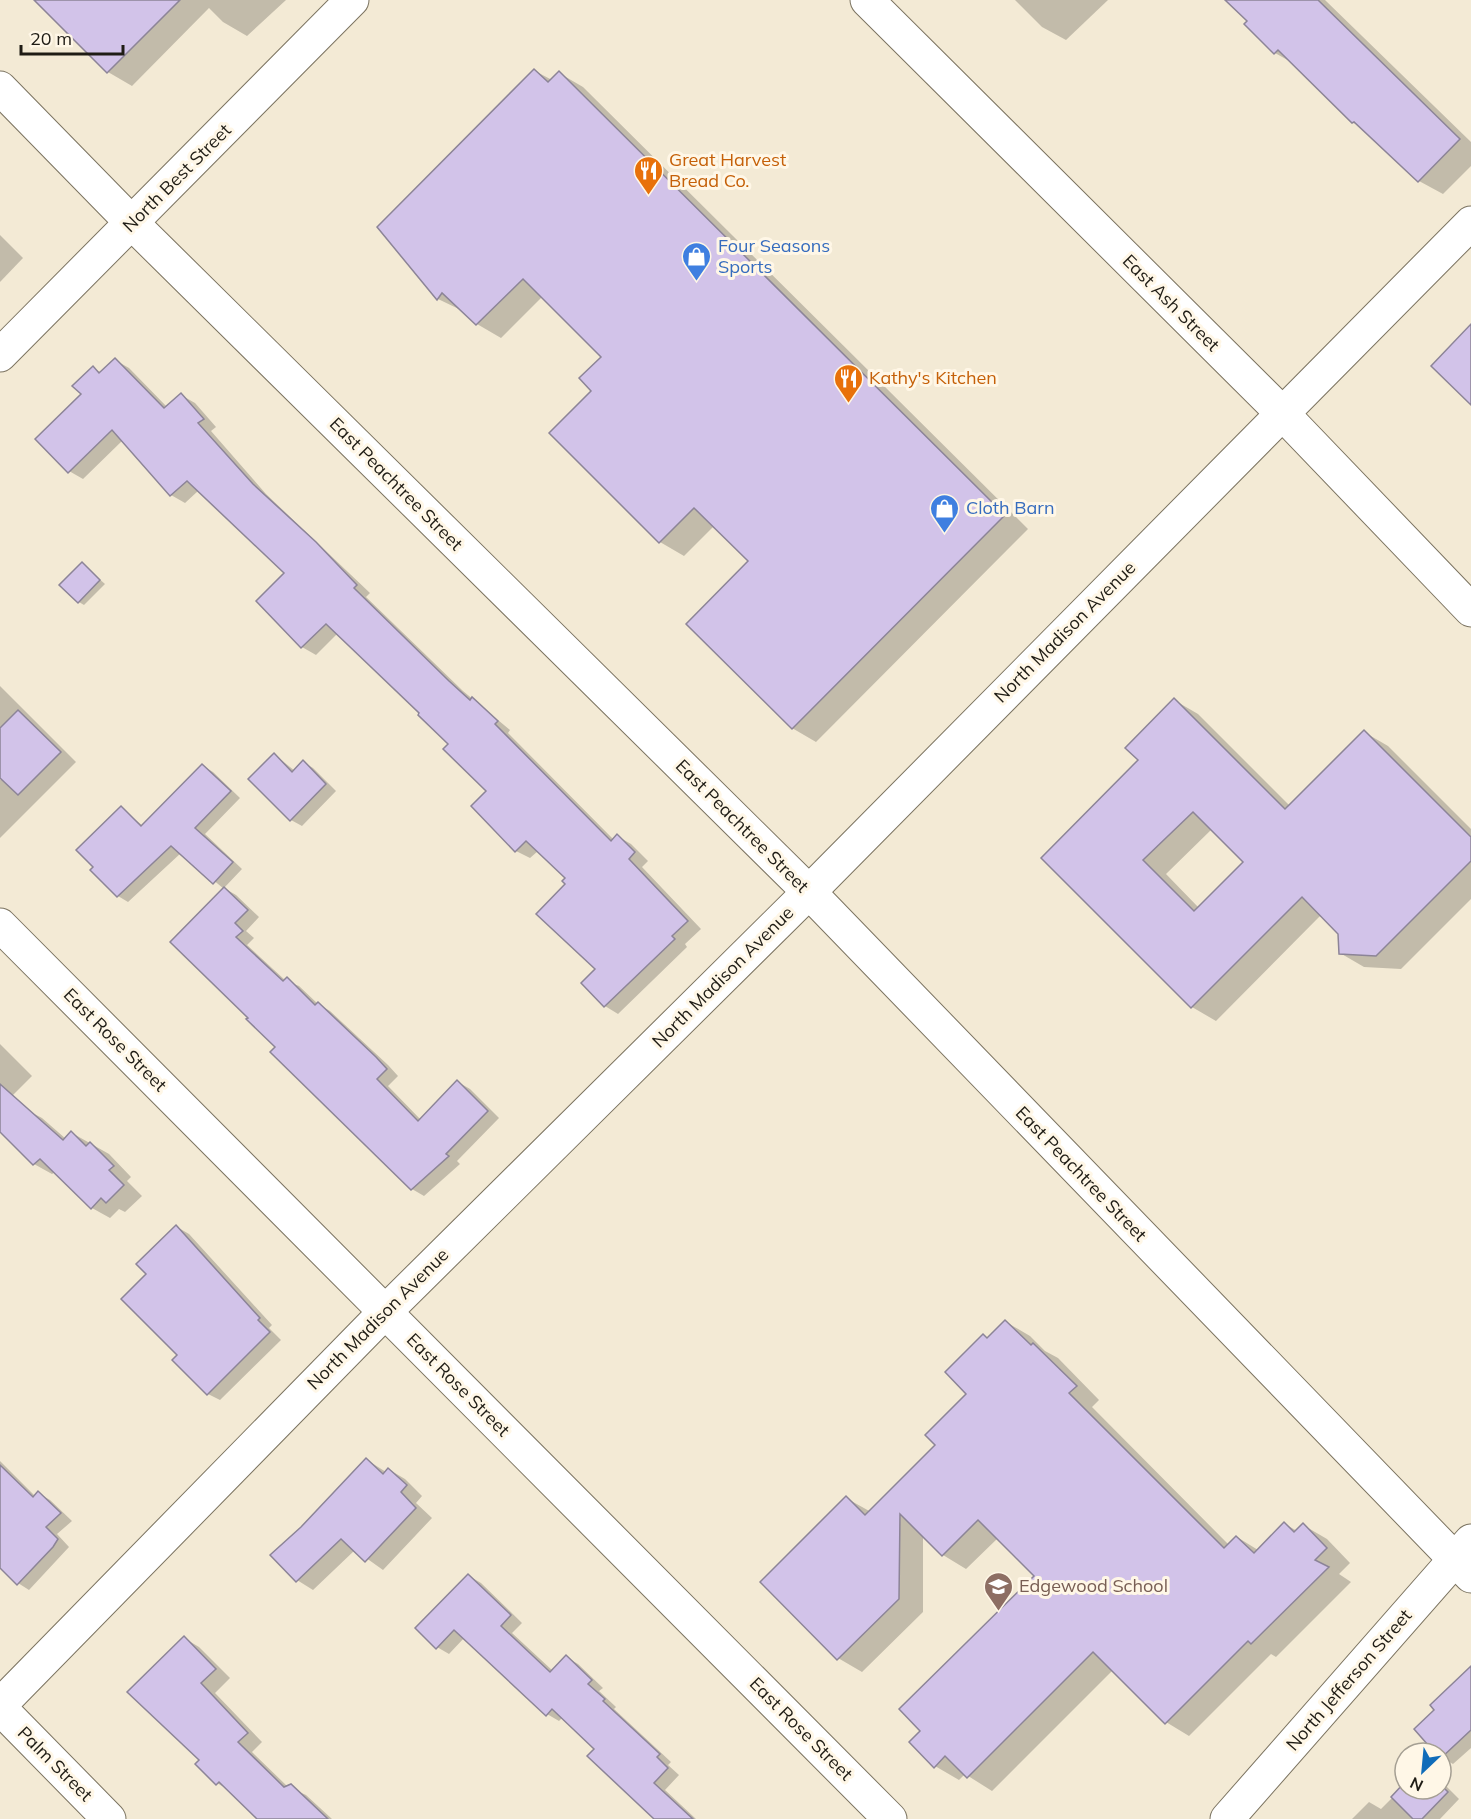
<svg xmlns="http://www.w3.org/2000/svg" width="1471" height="1819" font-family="Mulish,sans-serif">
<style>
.shadow{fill:#0003;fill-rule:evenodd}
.building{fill:#d2c3e9;stroke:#8c8497;stroke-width:1.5;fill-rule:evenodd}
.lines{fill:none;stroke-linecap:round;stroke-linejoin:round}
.minor-casing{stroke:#7b7360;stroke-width:35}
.tertiary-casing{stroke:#7b7360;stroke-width:35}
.primary-casing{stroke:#7b7360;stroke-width:35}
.minor{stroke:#fff;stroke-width:33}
.tertiary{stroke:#fff;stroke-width:33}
.primary{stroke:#fff;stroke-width:33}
.labels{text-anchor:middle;stroke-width:6;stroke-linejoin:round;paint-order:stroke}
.food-label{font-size:18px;fill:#c56008;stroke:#fff7e7;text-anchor:start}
.street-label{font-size:18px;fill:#1f1c15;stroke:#fff7e7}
.shop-label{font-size:18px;fill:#366cbe;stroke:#fff7e7;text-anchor:start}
.education-label{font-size:18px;fill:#785e54;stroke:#fff7e7;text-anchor:start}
</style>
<rect width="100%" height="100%" fill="#f3ead5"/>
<g class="shadow">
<path d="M36,0H286L247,36L223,22L209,8L132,86L108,72Z"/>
<path d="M1015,0H1108L1066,40L1042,27Z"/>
<path d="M1228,0H1325L1471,142V166L1443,194L1419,181L1363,128L1352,122L1293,63L1275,53Z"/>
<path d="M535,71L552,80L559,73L583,87L1028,529L816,742L792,728L750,561L714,526L684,556L660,542L593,391L604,357L543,296L501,338L477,324L463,311L438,299L379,227Z"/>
<path d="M0,235L23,258L0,282Z"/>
<path d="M115,360L129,368L167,407L181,395L195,403L216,427L211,431L266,494L370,593L366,597L463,691L510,730L508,733L614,840L617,836L631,844L648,861L642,867L701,929L685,944L687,947L618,1014L605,1006L597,969L567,878L538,851L530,858L516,851L489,791L450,744L338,633L316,655L302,647L283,628L286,573L198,491L185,503L171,495L123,440L83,479L69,471L83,394L93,368L102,373Z"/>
<path d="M82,564L105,584L84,605L79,602Z"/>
<path d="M0,686L76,762L0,838V780L7,773L0,761Z"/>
<path d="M1174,700L1198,714L1290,806L1364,732L1388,746L1471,829V899L1401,969L1364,967L1340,953L1339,933L1321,915L1216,1021L1192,1007L1043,858L1140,760ZM1212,829L1245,862L1199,908L1166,874Z"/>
<path d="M275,755L295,771L303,762L313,768L336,791L302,826L291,820L250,779Z"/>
<path d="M203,766L213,772L240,798L205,834L242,869L224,888L236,895L259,917L246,931L254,938L247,945L286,981L299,986L318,1004L330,1011L388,1065L398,1076L388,1086L421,1120L458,1082L470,1089L499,1118L457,1161L460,1164L424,1196L412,1189L250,1018L224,889L181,853L128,902L118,896L121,808L143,826Z"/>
<path d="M0,1044L32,1076L3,1105L0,1103Z"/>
<path d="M23,1108L42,1118L66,1139L72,1133L109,1154L131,1177L127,1181L142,1196L125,1212L119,1209L110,1218L92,1208L55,1172L52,1174L34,1164Z"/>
<path d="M177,1227L189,1234L272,1325L269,1328L281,1340L220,1400L208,1394L148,1275Z"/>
<path d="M1006,1322L1030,1336L1045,1351L1058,1358L1099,1400L1092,1407L1229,1545L1237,1537L1258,1550L1285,1524L1297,1531L1303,1525L1327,1539L1350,1563L1339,1574L1351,1582L1276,1657L1271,1654L1189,1736L1166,1722L1113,1670L992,1791L965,1774L959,1780L935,1766L922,1731L1036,1576L998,1538L966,1569L943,1555L923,1536V1612L862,1672L838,1658L846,1498L871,1512L937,1445L968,1394L984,1336L989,1339Z"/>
<path d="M367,1460L386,1472L388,1469L405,1479L422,1496L416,1503L432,1518L383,1570L355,1550L313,1590L297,1580L302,1528Z"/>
<path d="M0,1461L35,1496L38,1493L50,1500L72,1521L57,1534L69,1547L29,1590L18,1583L0,1566Z"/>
<path d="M469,1576L481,1583L522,1623L512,1633L553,1671L566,1657L578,1664L603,1688L599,1691L616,1707L614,1709L671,1762L668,1765L679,1775L665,1790L696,1819H657L596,1749L563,1717L559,1721L547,1714L465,1637L449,1654L437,1647Z"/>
<path d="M184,1638L199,1647L230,1678L215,1693L262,1742L252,1752L288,1787L306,1795L332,1819H260L232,1792L217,1783L201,1760Z"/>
<path d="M1471,1675V1748L1453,1764L1441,1757V1753H1437V1710Z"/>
<path d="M1441,1781L1459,1799L1440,1819H1352L1369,1802L1381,1809L1405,1785V1789H1441Z"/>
</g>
<g class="building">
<path d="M34,0H180L107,73Z"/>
<path d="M1225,0H1318L1460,139L1418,182L1354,122L1352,123L1278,50L1274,54L1244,24L1247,21Z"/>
<path d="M534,69L548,82L559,71L1005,515L792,729L686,624L748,561L694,508L659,543L549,433L591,391L579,378L601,357L523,279L476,325L442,293L437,300L377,227Z"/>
<path d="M1471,324V405L1431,366Z"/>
<path d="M115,358L164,408L181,393L204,419L198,423L253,484L316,542L357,585L354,588L449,681L470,700L472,697L498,721L495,724L611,841L617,834L635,852L629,859L688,921L672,936L675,939L604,1007L581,983L595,969L536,914L565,884L562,881L565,878L526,841L515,852L471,806L486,791L443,749L448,744L418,715L419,713L326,624L301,648L256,601L284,573L187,481L170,496L112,430L68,473L35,439L81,394L72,386L93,366L99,373Z"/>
<path d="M82,562L100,580L78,603L59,585Z"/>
<path d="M1174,698L1285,809L1364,730L1471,837V861L1376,956L1339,954L1338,934L1302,897L1191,1008L1041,858L1138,760L1125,748ZM1193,812L1243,862L1194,911L1143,860Z"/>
<path d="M18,710L61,752L18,795L0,778V728Z"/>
<path d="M274,753L292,772L303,760L326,784L290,821L248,779Z"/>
<path d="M202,764L231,791L195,828L233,862L213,884L171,846L117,897L90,870L93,867L76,850L121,806L141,826Z"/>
<path d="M224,887L248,910L235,923L243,931L236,937L283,981L287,977L315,1005L318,1002L376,1057L387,1069L377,1079L418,1121L457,1080L488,1111L446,1154L449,1156L411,1190L270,1052L275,1047L246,1019L248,1018L170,942Z"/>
<path d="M0,1084L63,1140L71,1131L86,1146L90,1142L114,1166L109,1170L124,1185L106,1203L101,1198L91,1209L40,1159L33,1165L0,1132Z"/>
<path d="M176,1225L260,1318L258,1320L270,1332L207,1395L172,1360L177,1355L121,1299L146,1274L136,1264Z"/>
<path d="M1005,1320L1031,1345L1033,1343L1077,1386L1069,1393L1224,1548L1236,1536L1254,1553L1284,1522L1294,1532L1303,1523L1327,1548L1315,1560L1329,1567L1251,1644L1248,1641L1165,1724L1093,1652L967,1778L945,1756L934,1768L909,1742L920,1731L899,1709L1034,1576L978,1520L942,1556L900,1514L899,1599L837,1660L760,1582L846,1496L865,1515L935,1445L925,1435L966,1394L945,1372L983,1334L987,1338Z"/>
<path d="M366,1458L383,1474L388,1468L407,1485L401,1492L416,1508L365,1562L341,1539L296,1582L270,1555L301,1527Z"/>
<path d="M0,1465L33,1497L38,1491L61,1513L46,1527L58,1539L53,1547L17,1585L0,1568Z"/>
<path d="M468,1574L511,1615L501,1626L550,1672L566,1655L592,1680L588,1684L605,1699L603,1701L660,1754L657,1757L668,1768L654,1783L693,1819H654L587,1756L594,1749L552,1709L546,1716L454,1630L436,1649L415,1628Z"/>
<path d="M184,1636L216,1669L201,1683L248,1733L238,1742L284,1787L291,1784L328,1819H257L219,1782L216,1785L195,1764L199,1760L127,1692Z"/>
<path d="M1471,1666V1730L1441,1758V1753H1435L1414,1729L1434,1710L1430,1705Z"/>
<path d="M1405,1782V1789H1441V1785L1448,1792L1422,1819H1413L1391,1797Z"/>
</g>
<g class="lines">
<defs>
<g id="minor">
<path d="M0,88L133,224L809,892L1471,1576"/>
<path d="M0,355L352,0"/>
<path d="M0,925L890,1819"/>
<path d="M0,1705L385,1312L809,892L1471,223"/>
<path d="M0,1708L109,1819"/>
</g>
<path id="tertiary" d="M1227,1819L1471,1541"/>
<path id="primary" d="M867,0L1282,413L1471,610"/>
</defs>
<use href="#minor" class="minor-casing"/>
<use href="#tertiary" class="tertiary-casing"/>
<use href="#primary" class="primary-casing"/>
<use href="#minor" class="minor"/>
<use href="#tertiary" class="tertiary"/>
<use href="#primary" class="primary"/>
</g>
<defs>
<symbol id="restaurant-pin" viewBox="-11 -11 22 30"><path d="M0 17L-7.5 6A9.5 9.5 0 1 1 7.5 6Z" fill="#e8710a" stroke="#fff7e7"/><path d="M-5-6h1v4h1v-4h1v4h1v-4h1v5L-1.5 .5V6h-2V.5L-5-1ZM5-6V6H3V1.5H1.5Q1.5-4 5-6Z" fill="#fff"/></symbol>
<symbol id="shop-pin" viewBox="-11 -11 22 30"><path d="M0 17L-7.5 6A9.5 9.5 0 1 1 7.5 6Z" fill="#3f7fe0" stroke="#fff7e7"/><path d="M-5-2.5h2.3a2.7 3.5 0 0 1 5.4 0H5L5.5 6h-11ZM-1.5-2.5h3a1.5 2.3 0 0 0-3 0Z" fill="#fff"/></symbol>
<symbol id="school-pin" viewBox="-11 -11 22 30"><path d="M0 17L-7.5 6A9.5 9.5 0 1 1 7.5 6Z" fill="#8d6e63" stroke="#fff7e7"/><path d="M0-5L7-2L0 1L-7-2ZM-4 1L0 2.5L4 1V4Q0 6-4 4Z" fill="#fff"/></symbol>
</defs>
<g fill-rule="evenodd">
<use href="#restaurant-pin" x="632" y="154" width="33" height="45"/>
<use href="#shop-pin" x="680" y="240" width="33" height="45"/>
<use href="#restaurant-pin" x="832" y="362" width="33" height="45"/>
<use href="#shop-pin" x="928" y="492" width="33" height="45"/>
<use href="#school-pin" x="982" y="1570" width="33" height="45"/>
</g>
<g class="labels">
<g class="food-label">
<text x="669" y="166">Great Harvest<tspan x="669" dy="21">Bread Co.</tspan></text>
<text x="869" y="384">Kathy's Kitchen</text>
</g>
<g class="street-label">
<text transform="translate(177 178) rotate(-45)" y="6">North Best Street</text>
<text transform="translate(1171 303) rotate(45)" y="6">East Ash Street</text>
<text transform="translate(396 484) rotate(45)" y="6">East Peachtree Street</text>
<text transform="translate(1065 632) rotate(-45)" y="6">North Madison Avenue</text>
<text transform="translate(742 826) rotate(45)" y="6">East Peachtree Street</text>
<text transform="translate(723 977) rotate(-45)" y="6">North Madison Avenue</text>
<text transform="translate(115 1040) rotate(45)" y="6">East Rose Street</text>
<text transform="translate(1081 1174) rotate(46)" y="6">East Peachtree Street</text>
<text transform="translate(378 1319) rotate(-45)" y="6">North Madison Avenue</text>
<text transform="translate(458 1385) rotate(45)" y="6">East Rose Street</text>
<text transform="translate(1349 1680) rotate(-49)" y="6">North Jefferson Street</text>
<text transform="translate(801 1729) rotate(45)" y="6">East Rose Street</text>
<text transform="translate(55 1764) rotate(45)" y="6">Palm Street</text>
</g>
<g class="shop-label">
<text x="718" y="252">Four Seasons<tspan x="718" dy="21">Sports</tspan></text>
<text x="966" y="514">Cloth Barn</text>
</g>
<g class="education-label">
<text x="1019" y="1592">Edgewood School</text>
</g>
</g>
<g transform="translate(1423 1771) rotate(206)"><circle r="28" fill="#fff7e7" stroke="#a59f93" stroke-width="1.5"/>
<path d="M0-4.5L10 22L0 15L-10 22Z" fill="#106cb9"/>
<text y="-9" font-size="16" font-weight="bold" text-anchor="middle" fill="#1f1c15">N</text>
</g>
<path d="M21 45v9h102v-9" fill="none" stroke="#1f1c15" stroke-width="3"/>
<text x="30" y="45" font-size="18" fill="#1f1c15" stroke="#fff7e7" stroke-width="4.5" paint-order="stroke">20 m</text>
</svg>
